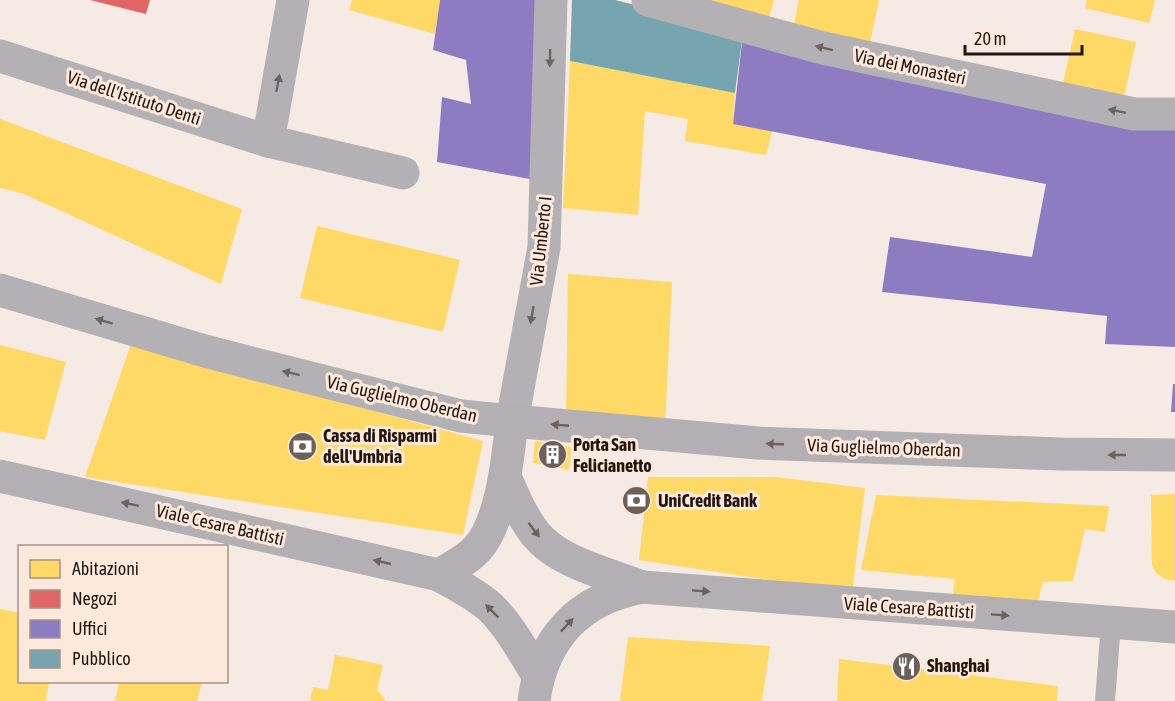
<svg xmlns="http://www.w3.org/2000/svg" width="1175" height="701" font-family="'Asap Condensed',sans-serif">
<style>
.homes{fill:#ffd966}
.shops{fill:#e06666}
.offices{fill:#8e7cc3}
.public{fill:#76a5af}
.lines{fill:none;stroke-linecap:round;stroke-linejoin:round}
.lane{stroke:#b3b1b4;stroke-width:20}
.street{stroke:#b3b1b4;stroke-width:33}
.secondary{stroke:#b4afb2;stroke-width:33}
.oneway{fill:#6a6462}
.oneway2{fill:#6b6260}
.labels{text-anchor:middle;stroke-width:6;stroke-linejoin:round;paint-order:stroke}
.street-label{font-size:18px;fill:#22160f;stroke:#fde8dc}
.poi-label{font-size:18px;font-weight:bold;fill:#22160f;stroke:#fde8dc;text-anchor:start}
</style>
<rect width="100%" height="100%" fill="#f5eae4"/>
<g class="homes">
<path d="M352,0H440L435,34L349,10Z"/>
<path d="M695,0H774L768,21Z"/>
<path d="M799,0H879L869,48L792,33Z"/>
<path d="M1087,0H1155L1149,23L1085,8Z"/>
<path d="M1075,29L1136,42L1123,102L1062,88Z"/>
<path d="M570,61L735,93L733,124L772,131L766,155L685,141L688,119L645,111L638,215L563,208Z"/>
<path d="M0,119L242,209L221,284L24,194L0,188Z"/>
<path d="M317,226L460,260L443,332L300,298Z"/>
<path d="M568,274L672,282L665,427L566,416Z"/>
<path d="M131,344L483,441L463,535L85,477Z"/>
<path d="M0,345L66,362L45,440L0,431Z"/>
<path d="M535,441L572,447L569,470L533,463Z"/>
<path d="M648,477H775L865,488L852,593L639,560Z"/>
<path d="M1175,494V581L1165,579L1157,574L1152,566L1151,495Z"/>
<path d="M876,495L1109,506L1105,532L1085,529L1073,581L1043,582L1037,604L952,601L955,579L861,570Z"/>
<path d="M0,609L20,613V682H49L46,701H0Z"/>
<path d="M628,637L770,646L762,701H620Z"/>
<path d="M335,655L383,665L377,690L386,701H310L313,687L328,690Z"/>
<path d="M839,659L1058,686L1057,701H837Z"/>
<path d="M119,682H202L197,701H115Z"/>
</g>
<path class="shops" d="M90,0H150L146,14Z"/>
<g class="offices">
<path d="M440,0H536L535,180L437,162L442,97L471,104L466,60L433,50Z"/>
<path d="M743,32L1175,126V347L1105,344L1107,316L882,292L890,237L1032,257L1046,184L733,124Z"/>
<path d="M1173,384H1175V412H1171Z"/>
</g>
<path class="public" d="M572,0H615L743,32L735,93L570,61Z"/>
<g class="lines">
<path class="lane" d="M1105,701L1111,623"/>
<g class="street">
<path d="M648,0L823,48L1134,114H1175"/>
<path d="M0,56L268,141L403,173"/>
<path d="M268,141L293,0"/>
<path d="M0,290L205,351L259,365L461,416L512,421L544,247L551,0"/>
</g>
<g class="secondary">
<path d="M0,476L439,575C456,584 475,594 490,607C510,626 523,652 538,675"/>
<path d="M506,479C516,502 528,531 548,546C571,565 614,576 642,587"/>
<path d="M439,575C452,567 466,561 477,549C502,522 508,457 512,421L758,443L1061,454L1175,455"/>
<path d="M534,701C542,638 579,599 642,587L1175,627"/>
</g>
</g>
<defs><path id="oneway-solid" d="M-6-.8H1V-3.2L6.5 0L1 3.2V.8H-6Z" transform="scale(1.5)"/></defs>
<g class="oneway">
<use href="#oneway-solid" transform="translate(824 48) rotate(-166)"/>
<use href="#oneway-solid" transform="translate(550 58) rotate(91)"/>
<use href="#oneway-solid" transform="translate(278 83) rotate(-80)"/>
<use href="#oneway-solid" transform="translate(1117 111) rotate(-168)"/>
<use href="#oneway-solid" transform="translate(532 315) rotate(100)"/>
<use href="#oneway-solid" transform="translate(104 321) rotate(-163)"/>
<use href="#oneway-solid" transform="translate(291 373) rotate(-166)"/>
</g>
<g class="oneway2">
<use href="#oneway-solid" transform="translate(560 425) rotate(-175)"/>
<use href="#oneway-solid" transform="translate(775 444) rotate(-178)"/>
<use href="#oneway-solid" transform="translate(1117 455) rotate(-180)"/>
<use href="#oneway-solid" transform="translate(130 504) rotate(-168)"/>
<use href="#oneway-solid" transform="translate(534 530) rotate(53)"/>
<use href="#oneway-solid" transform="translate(382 562) rotate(-167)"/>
<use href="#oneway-solid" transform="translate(701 591) rotate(4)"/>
<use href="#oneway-solid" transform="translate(492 611) rotate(-135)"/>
<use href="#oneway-solid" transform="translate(1000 615) rotate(4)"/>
<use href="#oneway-solid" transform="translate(567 625) rotate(-47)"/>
</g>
<defs>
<symbol id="bank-disc" viewBox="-11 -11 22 22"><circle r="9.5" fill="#6c605a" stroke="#fde8dc"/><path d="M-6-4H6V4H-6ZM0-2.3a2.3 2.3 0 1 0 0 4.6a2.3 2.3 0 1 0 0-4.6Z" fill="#fff"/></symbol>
<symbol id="building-disc" viewBox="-11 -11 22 22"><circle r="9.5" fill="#6c605a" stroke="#fde8dc"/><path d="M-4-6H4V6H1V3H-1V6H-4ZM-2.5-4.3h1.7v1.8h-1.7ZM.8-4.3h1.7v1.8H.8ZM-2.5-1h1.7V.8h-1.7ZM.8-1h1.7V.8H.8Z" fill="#fff"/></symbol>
<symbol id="restaurant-disc" viewBox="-11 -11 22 22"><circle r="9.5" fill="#6c605a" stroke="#fde8dc"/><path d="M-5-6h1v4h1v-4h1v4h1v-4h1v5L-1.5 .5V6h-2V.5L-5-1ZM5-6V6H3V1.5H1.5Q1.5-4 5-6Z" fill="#fff"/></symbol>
</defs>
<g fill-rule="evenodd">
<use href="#bank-disc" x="286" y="430" width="33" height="33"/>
<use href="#building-disc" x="536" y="438" width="33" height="33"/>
<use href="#bank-disc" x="620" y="484" width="33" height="33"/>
<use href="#restaurant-disc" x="890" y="650" width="33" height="33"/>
</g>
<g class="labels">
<g class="street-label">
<text transform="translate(910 67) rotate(12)" y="6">Via dei Monasteri</text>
<text transform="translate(134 98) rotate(18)" y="6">Via dell'Istituto Denti</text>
<text transform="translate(541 241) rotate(-84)" y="6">Via Umberto I</text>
<text transform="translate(402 399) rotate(13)" y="6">Via Guglielmo Oberdan</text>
<text transform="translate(884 448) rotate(2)" y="6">Via Guglielmo Oberdan</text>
<text transform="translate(220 525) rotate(13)" y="6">Viale Cesare Battisti</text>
<text transform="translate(909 608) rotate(4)" y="6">Viale Cesare Battisti</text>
</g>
<g class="poi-label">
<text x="323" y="442">Cassa di Risparmi<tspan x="323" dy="21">dell'Umbria</tspan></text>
<text x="573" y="451">Porta San<tspan x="573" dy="21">Felicianetto</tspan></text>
<text x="658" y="507">UniCredit Bank</text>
<text x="927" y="672">Shanghai</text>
</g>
</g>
<rect x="18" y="545" width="210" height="138" fill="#fde8dc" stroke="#a5948a" stroke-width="1.5"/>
<rect x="30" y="560" width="30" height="18" fill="#ffd966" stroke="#a5948a" stroke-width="1.5"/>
<text x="72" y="575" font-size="18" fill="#22160f">Abitazioni</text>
<rect x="30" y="590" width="30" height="18" fill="#e06666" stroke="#a5948a" stroke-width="1.5"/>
<text x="72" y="605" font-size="18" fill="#22160f">Negozi</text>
<rect x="30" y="620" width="30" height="18" fill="#8e7cc3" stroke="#a5948a" stroke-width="1.5"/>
<text x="72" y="635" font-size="18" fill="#22160f">Uffici</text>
<rect x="30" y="650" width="30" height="18" fill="#76a5af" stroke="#a5948a" stroke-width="1.5"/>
<text x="72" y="665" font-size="18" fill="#22160f">Pubblico</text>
<path d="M965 45v9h117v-9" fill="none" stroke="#22160f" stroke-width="3"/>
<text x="974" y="45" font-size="18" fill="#22160f" stroke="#fde8dc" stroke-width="4.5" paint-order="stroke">20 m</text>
</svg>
